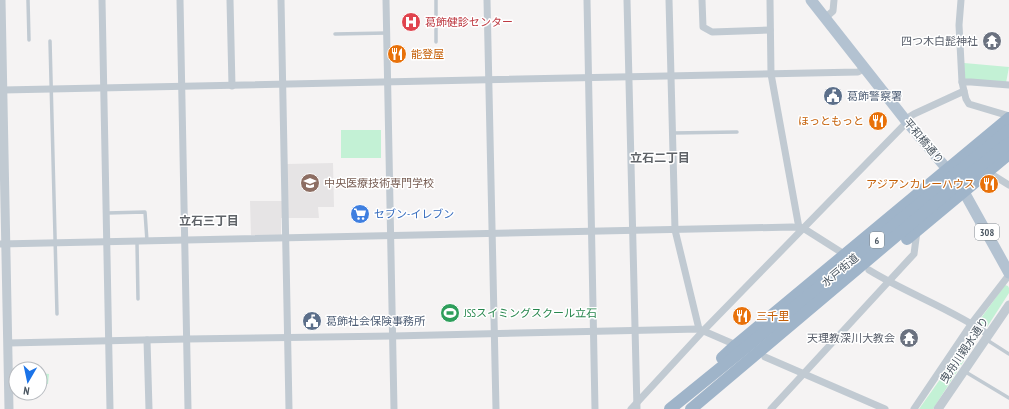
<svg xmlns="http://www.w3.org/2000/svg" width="1009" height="409" font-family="'PT Sans Narrow','Noto Sans JP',sans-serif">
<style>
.education{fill:#e6e4e5}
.green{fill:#c3f1d5}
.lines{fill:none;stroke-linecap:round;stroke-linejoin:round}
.service{stroke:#c1cad2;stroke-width:3.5}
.minor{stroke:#c1cad2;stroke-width:7}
.tertiary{stroke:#c1cad2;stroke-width:9}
.primary{stroke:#b3c2d1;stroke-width:11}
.trunk{stroke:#9fb4c9;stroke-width:12}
.labels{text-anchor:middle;stroke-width:3;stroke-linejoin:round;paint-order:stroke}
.shield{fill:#fff;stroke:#808990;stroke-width:1}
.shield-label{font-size:10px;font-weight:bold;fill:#4a5661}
.health-label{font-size:11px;fill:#be3a42;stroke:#fff;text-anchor:start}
.worship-label{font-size:11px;fill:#5b616d;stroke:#fff;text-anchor:end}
.food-label{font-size:11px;fill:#c56008;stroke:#fff;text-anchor:start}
.service-label{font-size:11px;fill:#4e5e75;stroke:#fff;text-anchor:start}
.street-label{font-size:11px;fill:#4a5661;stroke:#fff}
.education-label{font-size:11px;fill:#785e54;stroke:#fff;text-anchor:start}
.shop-label{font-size:11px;fill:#366cbe;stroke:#fff;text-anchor:start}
.leisure-label{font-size:11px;fill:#27864d;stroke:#fff;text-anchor:start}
.neighbourhood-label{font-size:12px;font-weight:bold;fill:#5f6368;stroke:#fff}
</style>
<rect width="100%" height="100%" fill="#f5f3f3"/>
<path class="education" d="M333,163L334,207H318L319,218H281V235H251L250,201H287V164Z"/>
<g class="green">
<path d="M964,63L1009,67L1006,83L964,79Z"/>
<rect x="341" y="130" width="40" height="28"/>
<path d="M1005,285L1008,286L1009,288V293L989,324L987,327H984L980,321L981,318Z"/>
<path d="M971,338L975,341L974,345L933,409H919L968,340Z"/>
<path d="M40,373L49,374L48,384H46L42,388V389H40Z"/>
</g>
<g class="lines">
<g class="service">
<path d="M28,0L29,40"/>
<path d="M335,34L387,33"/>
<path d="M50,41L57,314"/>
<path d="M436,42V0"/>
<path d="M673,133L737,132"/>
<path d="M107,213L145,212L147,241"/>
<path d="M137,242L138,299"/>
<path d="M987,340L1009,354"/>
<path d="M964,371L1009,398"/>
</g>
<g class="minor">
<path d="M102,0L110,409"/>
<path d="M180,0L188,409"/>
<path d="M230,0L232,86"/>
<path d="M281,0L289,409"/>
<path d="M386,0L394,409"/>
<path d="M487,0L496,409"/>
<path d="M587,0L595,409"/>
<path d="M627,0L637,409"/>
<path d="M669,0L675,230L699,329"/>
<path d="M702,0L703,27L712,32L770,30"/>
<path d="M770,0L771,74L799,228"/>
<path d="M961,0L959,25L962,82L964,91"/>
<path d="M825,18L833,11L834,0"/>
<path d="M962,82H971L1009,85"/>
<path d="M3,90L858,72L865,68"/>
<path d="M906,119L914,114L964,91L966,99L969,104L1009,116"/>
<path d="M988,172L1009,185"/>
<path d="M0,244L792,227L803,228L844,254"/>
<path d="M869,270C908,294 952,309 989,335"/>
<path d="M147,340L149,409"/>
<path d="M8,343L187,339L393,336L699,329L736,345"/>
<path d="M765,357L885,409"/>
<path d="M631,409L703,331L907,122"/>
<path d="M771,409L914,254L917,231"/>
<path d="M914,409L972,323L1009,275"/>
</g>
<g class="tertiary">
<path d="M1,0L9,409"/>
<path d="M938,409L1009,305"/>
</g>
<path class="primary" d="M811,0L907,122L947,169L964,192L1009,273"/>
<g class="trunk">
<path d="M907,239L1009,154"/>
<path d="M722,358L736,345L1009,118"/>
<path d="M670,409L744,349L1009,130"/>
<path d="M691,409L965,178L1009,143"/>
</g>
</g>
<defs>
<symbol id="hospital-disc" viewBox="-11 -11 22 22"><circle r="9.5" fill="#e0444e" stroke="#fff"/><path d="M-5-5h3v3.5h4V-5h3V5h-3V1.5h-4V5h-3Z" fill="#fff"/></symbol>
<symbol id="temple-disc" viewBox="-11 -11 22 22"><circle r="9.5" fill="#6b7280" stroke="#fff"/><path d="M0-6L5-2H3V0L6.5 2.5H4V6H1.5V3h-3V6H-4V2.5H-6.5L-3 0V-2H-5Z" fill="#fff"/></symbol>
<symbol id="restaurant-disc" viewBox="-11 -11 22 22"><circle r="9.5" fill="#e8710a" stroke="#fff"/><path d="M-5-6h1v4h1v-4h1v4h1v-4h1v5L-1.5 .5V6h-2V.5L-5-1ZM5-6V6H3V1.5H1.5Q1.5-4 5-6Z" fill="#fff"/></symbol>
<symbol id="civic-disc" viewBox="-11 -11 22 22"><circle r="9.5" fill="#5c6f8a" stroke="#fff"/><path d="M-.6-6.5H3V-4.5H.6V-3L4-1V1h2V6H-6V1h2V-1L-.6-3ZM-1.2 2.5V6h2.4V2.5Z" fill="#fff"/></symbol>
<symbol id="university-disc" viewBox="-11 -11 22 22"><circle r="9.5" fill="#8d6e63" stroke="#fff"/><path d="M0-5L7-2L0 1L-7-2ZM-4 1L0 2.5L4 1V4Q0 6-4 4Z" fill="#fff"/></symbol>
<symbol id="supermarket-disc" viewBox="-11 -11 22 22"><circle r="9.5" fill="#3f7fe0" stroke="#fff"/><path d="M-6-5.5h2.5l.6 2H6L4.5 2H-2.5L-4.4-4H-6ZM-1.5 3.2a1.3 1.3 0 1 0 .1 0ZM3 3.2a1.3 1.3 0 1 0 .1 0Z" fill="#fff"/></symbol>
<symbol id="stadium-disc" viewBox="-11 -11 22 22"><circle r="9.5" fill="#2e9e5b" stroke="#fff"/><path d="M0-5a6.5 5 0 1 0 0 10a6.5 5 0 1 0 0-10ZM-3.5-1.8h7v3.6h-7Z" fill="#fff"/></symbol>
</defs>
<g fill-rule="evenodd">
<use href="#hospital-disc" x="400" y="11" width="22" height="22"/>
<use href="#temple-disc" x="981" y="30" width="22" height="22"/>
<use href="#restaurant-disc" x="386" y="43" width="22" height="22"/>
<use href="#civic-disc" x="822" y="85" width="22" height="22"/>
<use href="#restaurant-disc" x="867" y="110" width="22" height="22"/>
<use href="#university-disc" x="299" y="172" width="22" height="22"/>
<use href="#restaurant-disc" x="978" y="173" width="22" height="22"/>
<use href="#supermarket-disc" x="349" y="203" width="22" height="22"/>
<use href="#stadium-disc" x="439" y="302" width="22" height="22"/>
<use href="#restaurant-disc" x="731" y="305" width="22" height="22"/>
<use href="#civic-disc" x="301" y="310" width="22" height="22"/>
<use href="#temple-disc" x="898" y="327" width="22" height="22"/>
</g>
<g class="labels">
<g class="shield">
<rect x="975" y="224" width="24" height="16" rx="3"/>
<rect x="870" y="232" width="14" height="16" rx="3"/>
</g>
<g class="shield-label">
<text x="987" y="236">308</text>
<text x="877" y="244">6</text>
</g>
<g class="health-label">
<text x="425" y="26">葛飾健診センター</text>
</g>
<g class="worship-label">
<text x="978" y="45">四つ木白髭神社</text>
<text x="895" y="342">天理教深川大教会</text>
</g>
<g class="food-label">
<text x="411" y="58">能登屋</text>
<text x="864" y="125" text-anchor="end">ほっともっと</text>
<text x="975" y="188" text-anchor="end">アジアンカレーハウス</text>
<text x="756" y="320">三千里</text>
</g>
<g class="service-label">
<text x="847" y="100">葛飾警察署</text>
<text x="326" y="325">葛飾社会保険事務所</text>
</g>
<g class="street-label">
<text transform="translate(924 141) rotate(50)" y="4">平和橋通り</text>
<text transform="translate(840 270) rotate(-40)" y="4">水戸街道</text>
<text transform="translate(964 350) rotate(-56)" y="4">曳舟川親水通り</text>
</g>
<g class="education-label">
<text x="324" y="187">中央医療技術専門学校</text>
</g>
<g class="shop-label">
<text x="374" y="218">セブン-イレブン</text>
</g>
<g class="leisure-label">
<text x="464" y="317">JSSスイミングスクール立石</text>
</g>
<g class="neighbourhood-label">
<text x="660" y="162">立石二丁目</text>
<text x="209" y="225">立石三丁目</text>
</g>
</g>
<g transform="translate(28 381) rotate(189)"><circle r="19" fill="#ffffff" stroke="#b7bbc0"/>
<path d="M0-3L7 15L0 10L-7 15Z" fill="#1a73e8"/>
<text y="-6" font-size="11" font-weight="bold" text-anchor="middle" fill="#4a5661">N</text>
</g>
</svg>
